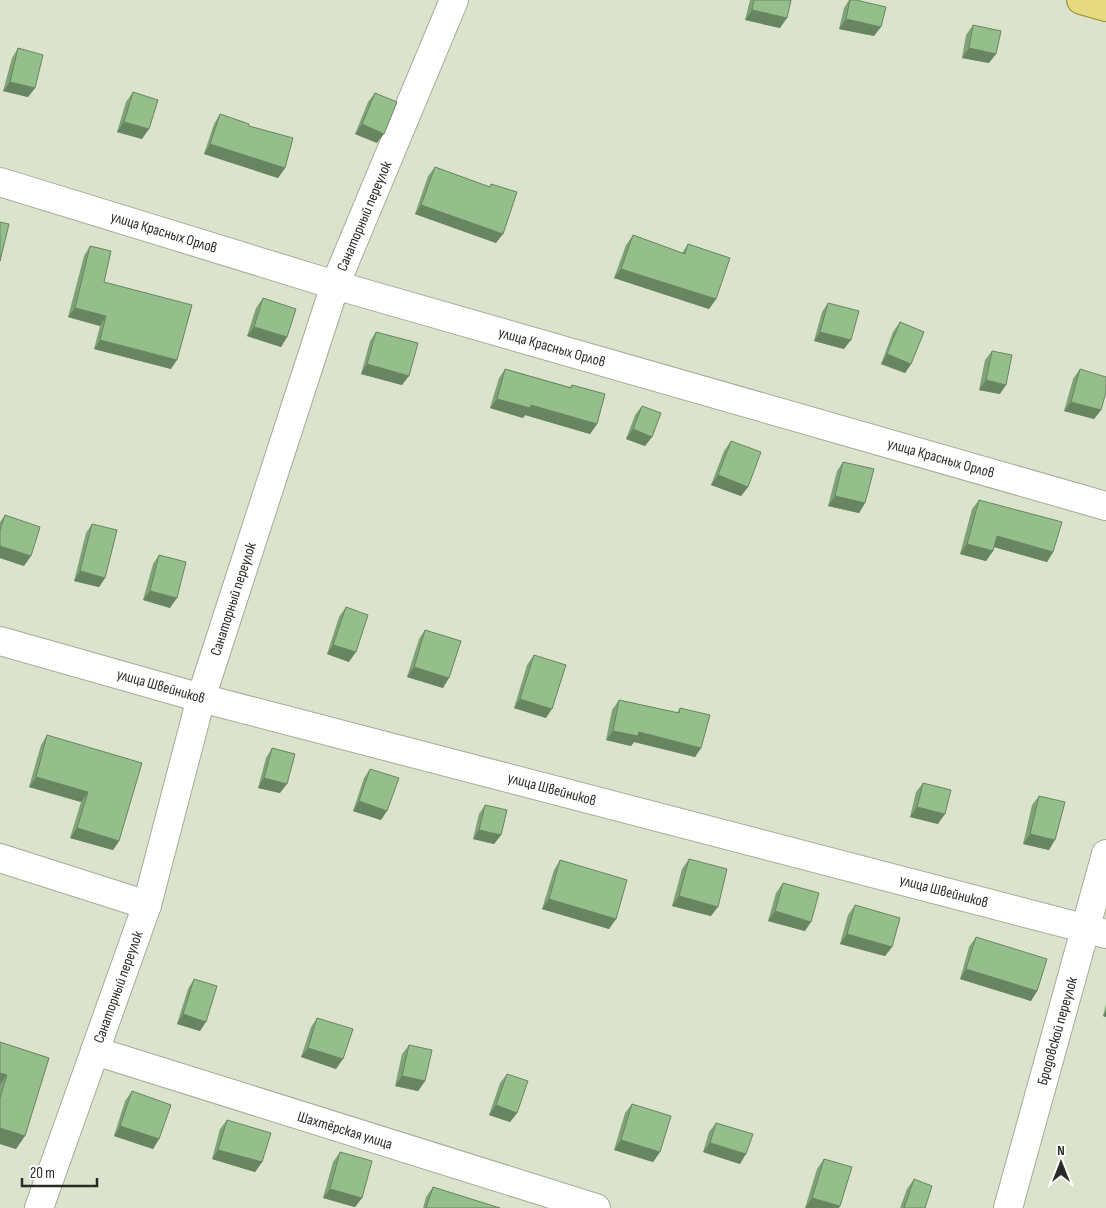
<svg xmlns="http://www.w3.org/2000/svg" width="1106" height="1208" font-family="'Sofia Sans Condensed',sans-serif">
<style>
.lines{fill:none;stroke-linecap:round;stroke-linejoin:round}
.minor-casing{stroke:#a5ab97;stroke-width:30}
.major-casing{stroke:#988e29;stroke-width:30}
.minor{stroke:#fff;stroke-width:28}
.major{stroke:#e5da80;stroke-width:28}
.wall{fill:#7fa377}
.shaded-wall{fill:#688561}
.building{fill:#94be8a;stroke:#688561}
.labels{text-anchor:middle;stroke-width:5;stroke-linejoin:round;paint-order:stroke}
.street-label{font-size:15px;fill:#292c24;stroke:#fff}
</style>
<rect width="100%" height="100%" fill="#dce3cd"/>
<g class="lines">
<defs>
<g id="minor">
<path d="M0,182L335,285L1106,506"/>
<path d="M0,641L201,698L1106,934"/>
<path d="M0,858L147,905"/>
<path d="M95,1051L596,1208"/>
<path d="M39,1208L147,905L201,698L335,285L454,0"/>
<path d="M1008,1208L1106,854"/>
</g>
<path id="major" d="M1081,0L1106,7"/>
</defs>
<use href="#minor" class="minor-casing"/>
<use href="#major" class="major-casing"/>
<use href="#minor" class="minor"/>
<use href="#major" class="major"/>
</g>
<g class="wall">
<path d="M750,0H791L780,28L745,20Z"/>
<path d="M849,0H856L874,36L839,29L844,8Z"/>
<path d="M973,25L989,63L962,58L966,35Z"/>
<path d="M18,48L35,88L28,97L3,91L12,58Z"/>
<path d="M133,92L142,139L117,132L126,102Z"/>
<path d="M375,93L377,143L355,134L368,102Z"/>
<path d="M220,114L249,126L285,168L278,178L204,154L214,124Z"/>
<path d="M435,167L490,187L491,184L496,243L415,214L428,176Z"/>
<path d="M633,235L682,253L688,244L716,299L709,309L614,278L626,245Z"/>
<path d="M90,246L104,282L171,369L94,349L100,326L68,317L84,256Z"/>
<path d="M263,298L287,337L281,347L247,336L256,308Z"/>
<path d="M828,303L844,349L814,341L822,312Z"/>
<path d="M900,322L911,364L905,373L881,364L893,332Z"/>
<path d="M376,332L402,385L361,374L370,341Z"/>
<path d="M992,351L1000,394L979,390L985,360Z"/>
<path d="M505,369L570,387L572,385L597,424L590,434L525,415L523,418L490,408L499,378Z"/>
<path d="M1080,369L1101,410L1094,419L1064,411L1073,379Z"/>
<path d="M642,406L652,437L645,446L626,439L635,415Z"/>
<path d="M731,441L748,487L741,496L711,485L724,451Z"/>
<path d="M843,462L865,503L859,513L828,506L837,471Z"/>
<path d="M979,500L1053,552L1047,562L994,547L993,551L986,561L960,554L972,509Z"/>
<path d="M5,515L24,566L0,558V522Z"/>
<path d="M92,524L105,578L99,587L74,581L86,533Z"/>
<path d="M159,555L170,608L143,600L153,564Z"/>
<path d="M346,607L349,662L327,654L339,617Z"/>
<path d="M425,630L443,688L407,677L419,639Z"/>
<path d="M534,655L546,718L514,708L527,665Z"/>
<path d="M619,700L677,713L680,708L701,748L695,757L634,742L631,746L606,740L612,710Z"/>
<path d="M47,735L119,841L113,850L70,838L81,802L29,787L41,745Z"/>
<path d="M272,748L280,793L258,788L266,758Z"/>
<path d="M370,769L381,820L353,811L364,778Z"/>
<path d="M923,783L938,824L910,817L916,792Z"/>
<path d="M1039,796L1049,850L1023,844L1032,805Z"/>
<path d="M485,805L501,835L494,844L473,839L479,814Z"/>
<path d="M689,859L711,916L672,906L682,869Z"/>
<path d="M560,860L616,919L609,929L542,909L554,870Z"/>
<path d="M783,883L805,931L768,921L776,893Z"/>
<path d="M855,905L892,947L885,956L840,944L848,915Z"/>
<path d="M976,937L1037,991L1031,1001L960,979L969,947Z"/>
<path d="M194,979L200,1031L177,1024L188,989Z"/>
<path d="M1106,1004V1017L1103,1016Z"/>
<path d="M317,1018L336,1069L301,1057L311,1027Z"/>
<path d="M0,1042L49,1058L16,1149L0,1144Z"/>
<path d="M409,1045L425,1081L418,1091L395,1086L402,1054Z"/>
<path d="M507,1074L517,1113L510,1122L489,1115L500,1083Z"/>
<path d="M132,1091L159,1139L153,1149L114,1136L125,1101Z"/>
<path d="M632,1104L660,1152L653,1162L614,1150L625,1113Z"/>
<path d="M227,1120L262,1162L255,1172L212,1159L220,1129Z"/>
<path d="M716,1123L740,1164L703,1152L709,1132Z"/>
<path d="M340,1152L362,1198L355,1207L323,1198L333,1162Z"/>
<path d="M824,1159L852,1167L805,1208L817,1169Z"/>
<path d="M914,1179L925,1208H900L907,1189Z"/>
<path d="M433,1187L500,1208H423L426,1197Z"/>
</g>
<g class="shaded-wall">
<path d="M752,10L787,18L780,28L745,20Z"/>
<path d="M846,19L881,27L874,36L839,29Z"/>
<path d="M969,48L996,54L989,63L962,58Z"/>
<path d="M10,82L35,88L28,97L3,91Z"/>
<path d="M124,122L149,129L142,139L117,132Z"/>
<path d="M362,124L384,134L377,143L355,134Z"/>
<path d="M210,144L285,168L278,178L204,154Z"/>
<path d="M421,205L503,234L496,243L415,214Z"/>
<path d="M621,269L716,299L709,309L614,278Z"/>
<path d="M75,308L106,316L100,326L68,317Z"/>
<path d="M254,327L287,337L281,347L247,336Z"/>
<path d="M820,332L851,340L844,349L814,341Z"/>
<path d="M100,340L177,360L171,369L94,349Z"/>
<path d="M887,354L911,364L905,373L881,364Z"/>
<path d="M367,364L409,376L402,385L361,374Z"/>
<path d="M986,380L1006,385L1000,394L979,390Z"/>
<path d="M497,399L531,405L597,424L590,434L525,415L523,418L490,408Z"/>
<path d="M1071,402L1101,410L1094,419L1064,411Z"/>
<path d="M633,429L652,437L645,446L626,439Z"/>
<path d="M718,475L748,487L741,496L711,485Z"/>
<path d="M835,496L865,503L859,513L828,506Z"/>
<path d="M997,536L1053,552L1047,562L990,546Z"/>
<path d="M967,544L993,551L986,561L960,554Z"/>
<path d="M0,546L31,556L24,566L0,558Z"/>
<path d="M80,571L105,578L99,587L74,581Z"/>
<path d="M150,591L177,598L170,608L143,600Z"/>
<path d="M333,645L356,652L349,662L327,654Z"/>
<path d="M414,667L449,678L443,688L407,677Z"/>
<path d="M520,699L552,709L546,718L514,708Z"/>
<path d="M613,731L639,732L701,748L695,757L634,742L631,746L606,740Z"/>
<path d="M36,777L88,792L81,802L29,787Z"/>
<path d="M264,778L287,784L280,793L258,788Z"/>
<path d="M359,801L387,811L381,820L353,811Z"/>
<path d="M917,807L945,814L938,824L910,817Z"/>
<path d="M77,828L119,841L113,850L70,838Z"/>
<path d="M479,830L501,835L494,844L473,839Z"/>
<path d="M1030,834L1055,840L1049,850L1023,844Z"/>
<path d="M679,896L718,907L711,916L672,906Z"/>
<path d="M549,899L616,919L609,929L542,909Z"/>
<path d="M775,911L811,922L805,931L768,921Z"/>
<path d="M847,934L892,947L885,956L840,944Z"/>
<path d="M966,969L1037,991L1031,1001L960,979Z"/>
<path d="M1106,1011V1017L1103,1016Z"/>
<path d="M183,1014L206,1022L200,1031L177,1024Z"/>
<path d="M308,1048L343,1059L336,1069L301,1057Z"/>
<path d="M0,1073L7,1075L0,1085Z"/>
<path d="M402,1076L425,1081L418,1091L395,1086Z"/>
<path d="M496,1105L517,1113L510,1122L489,1115Z"/>
<path d="M120,1126L159,1139L153,1149L114,1136Z"/>
<path d="M0,1128L25,1136L16,1149L0,1144Z"/>
<path d="M621,1140L660,1152L653,1162L614,1150Z"/>
<path d="M710,1143L746,1154L740,1164L703,1152Z"/>
<path d="M218,1150L262,1162L255,1172L212,1159Z"/>
<path d="M330,1189L362,1198L355,1207L323,1198Z"/>
<path d="M812,1198L840,1206L839,1208H805Z"/>
</g>
<g class="building">
<path d="M754,0H791L787,18L752,10Z"/>
<path d="M850,0H856L886,7L881,27L846,19Z"/>
<path d="M973,25L1001,31L996,54L969,48Z"/>
<path d="M18,48L43,55L35,88L10,82Z"/>
<path d="M133,92L158,100L149,129L124,122Z"/>
<path d="M375,93L397,102L384,134L362,124Z"/>
<path d="M220,114L249,124V126L293,138L285,168L210,144Z"/>
<path d="M435,167L490,187L491,184L517,192L503,234L421,205Z"/>
<path d="M0,222L9,224L0,261Z"/>
<path d="M633,235L685,254L688,244L730,258L716,299L621,269Z"/>
<path d="M90,246L111,251L104,282L192,305L177,360L100,340L106,316L75,308Z"/>
<path d="M263,298L296,309L287,337L254,327Z"/>
<path d="M828,303L859,311L851,340L820,332Z"/>
<path d="M900,322L924,332L911,364L887,354Z"/>
<path d="M376,332L418,343L409,376L367,364Z"/>
<path d="M992,351L1012,355L1006,385L986,380Z"/>
<path d="M505,369L571,388L572,385L605,394L597,424L531,405L530,408L497,399Z"/>
<path d="M1080,369L1106,377V392L1101,410L1071,402Z"/>
<path d="M642,406L661,413L652,437L633,429Z"/>
<path d="M731,441L761,452L748,487L718,475Z"/>
<path d="M843,462L874,469L865,503L835,496Z"/>
<path d="M979,500L1062,522L1053,552L997,536L993,551L967,544Z"/>
<path d="M5,515L40,527L31,556L0,546V530Z"/>
<path d="M92,524L117,530L105,578L80,571Z"/>
<path d="M159,555L186,562L177,598L150,591Z"/>
<path d="M346,607L368,615L356,652L333,645Z"/>
<path d="M425,630L461,641L449,678L414,667Z"/>
<path d="M534,655L566,665L552,709L520,699Z"/>
<path d="M619,700L679,713L680,708L710,715L701,748L639,732L638,736L613,731Z"/>
<path d="M47,735L142,763L119,841L77,828L88,792L36,777Z"/>
<path d="M272,748L295,754L287,784L264,778Z"/>
<path d="M370,769L399,778L387,811L359,801Z"/>
<path d="M923,783L951,790L945,814L917,807Z"/>
<path d="M1039,796L1065,802L1055,840L1030,834Z"/>
<path d="M485,805L507,810L501,835L479,830Z"/>
<path d="M689,859L727,869L718,907L679,896Z"/>
<path d="M560,860L627,880L616,919L549,899Z"/>
<path d="M783,883L819,893L811,922L775,911Z"/>
<path d="M855,905L900,918L892,947L847,934Z"/>
<path d="M976,937L1047,959L1037,991L966,969Z"/>
<path d="M194,979L217,986L206,1022L183,1014Z"/>
<path d="M317,1018L353,1029L343,1059L308,1048Z"/>
<path d="M0,1042L49,1058L25,1136L0,1128V1098L7,1075L0,1073Z"/>
<path d="M409,1045L432,1050L425,1081L402,1076Z"/>
<path d="M507,1074L528,1081L517,1113L496,1105Z"/>
<path d="M132,1091L171,1105L159,1139L120,1126Z"/>
<path d="M632,1104L671,1116L660,1152L621,1140Z"/>
<path d="M227,1120L271,1133L262,1162L218,1150Z"/>
<path d="M716,1123L753,1134L746,1154L710,1143Z"/>
<path d="M340,1152L372,1161L362,1198L330,1189Z"/>
<path d="M824,1159L852,1167L840,1206L812,1198Z"/>
<path d="M914,1179L932,1186L925,1208H904Z"/>
<path d="M433,1187L500,1208H426Z"/>
</g>
<g class="labels">
<g class="street-label">
<text transform="translate(364 216) rotate(-67)" y="5">Санаторный переулок</text>
<text transform="translate(164 232) rotate(17)" y="5">улица Красных Орлов</text>
<text transform="translate(552 347) rotate(16)" y="5">улица Красных Орлов</text>
<text transform="translate(941 458) rotate(16)" y="5">улица Красных Орлов</text>
<text transform="translate(233 599) rotate(-72)" y="5">Санаторный переулок</text>
<text transform="translate(161 686) rotate(16)" y="5">улица Швейников</text>
<text transform="translate(552 789) rotate(15)" y="5">улица Швейников</text>
<text transform="translate(944 891) rotate(15)" y="5">улица Швейников</text>
<text transform="translate(118 987) rotate(-70)" y="5">Санаторный переулок</text>
<text transform="translate(1057 1031) rotate(-74)" y="5">Бродовской переулок</text>
<text transform="translate(345 1130) rotate(17)" y="5">Шахтёрская улица</text>
</g>
</g>
<g transform="translate(1061 1163)" stroke="#ffffff" stroke-width="4" paint-order="stroke">
<path d="M0-4L9 19L0 12L-9 19Z" fill="#292c24"/>
<text y="-8" font-size="14" font-weight="bold" text-anchor="middle" fill="#292c24">N</text>
</g>
<path d="M22 1178v8h75v-8" fill="none" stroke="#292c24" stroke-width="2.5"/>
<text x="30" y="1178" font-size="15" fill="#292c24" stroke="#ffffff" stroke-width="4" paint-order="stroke">20 m</text>
</svg>
